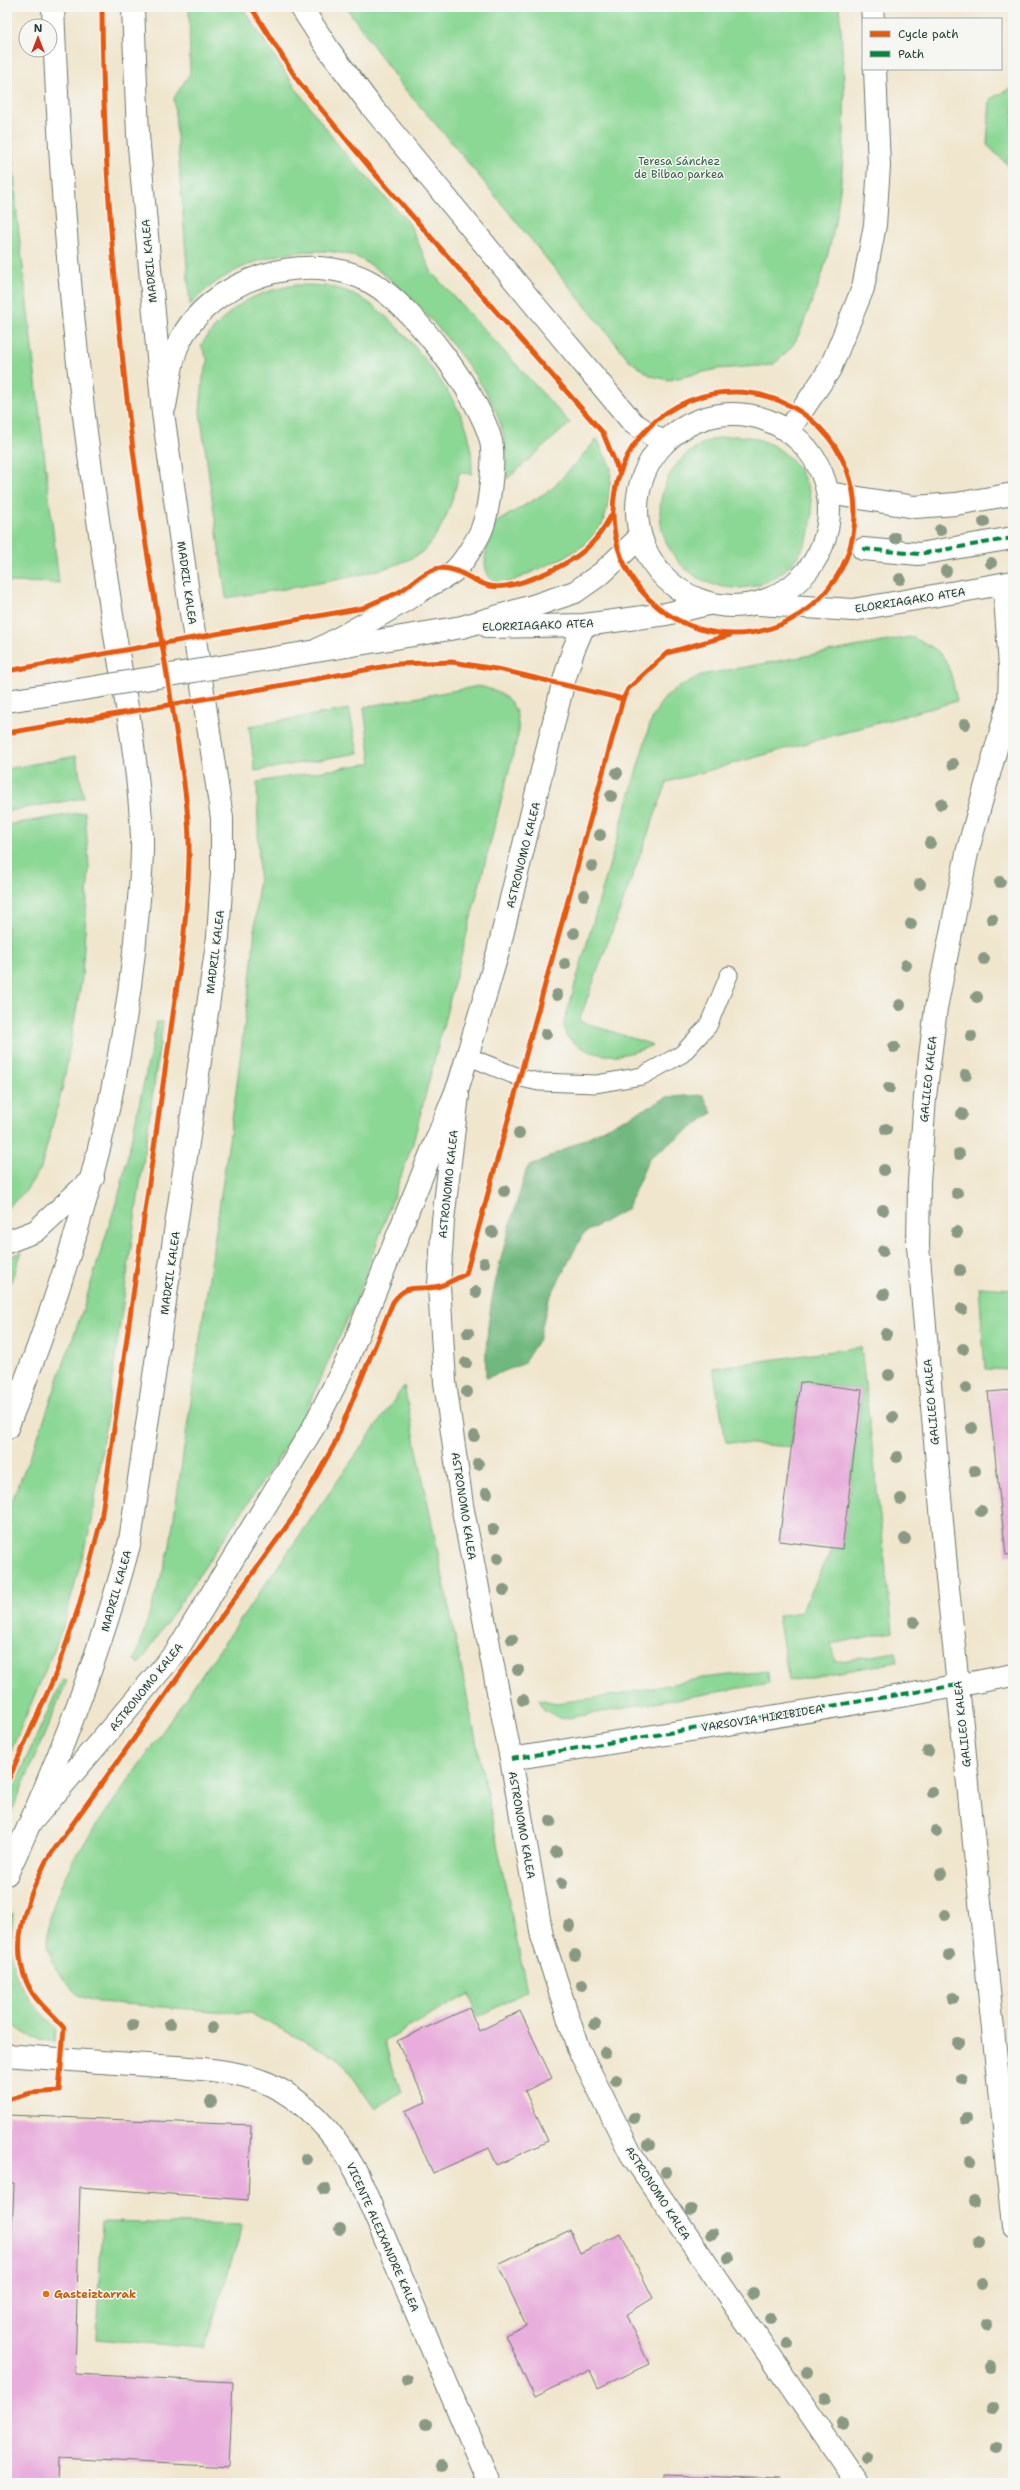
<svg xmlns="http://www.w3.org/2000/svg" width="1020" height="2490" font-family="'Shantell Sans',sans-serif">
<style>
.green{fill:#8bd794;stroke:#558a64}
.forest{fill:#70b87e;stroke:#487a59}
.building{fill:#e8addc}
.lines{fill:none;stroke-linecap:round;stroke-linejoin:round}
.lane-casing{stroke:#68786a;stroke-width:19}
.street-casing{stroke:#68786a;stroke-width:24}
.secondary-casing{stroke:#68786a;stroke-width:24}
.primary-casing{stroke:#68786a;stroke-width:24}
.lane{stroke:#fff;stroke-width:17}
.street{stroke:#fff;stroke-width:22}
.secondary{stroke:#fff;stroke-width:22}
.primary{stroke:#fff;stroke-width:22}
.secondary-bridge-casing{stroke:#68786a;stroke-width:24;stroke-linecap:butt}
.secondary-bridge{stroke:#fff;stroke-width:22}
.quiet{stroke:#00873e;stroke-width:4;stroke-dasharray:8 4;stroke-linecap:butt}
.cycleway-casing{stroke:#f6f6f2;stroke-width:8}
.cycleway{stroke:#e8590c;stroke-width:5}
.tree{fill:#899a84}
.food-dot{fill:#e8710a;stroke:#f6f6f2;stroke-width:1.5}
.labels{text-anchor:middle;stroke-width:3;stroke-linejoin:round;paint-order:stroke}
.park-label{font-size:11px;fill:#355c47;stroke:#f6f6f2}
.street-label{font-size:11px;fill:#1f3d34;stroke:#f6f6f2}
.food-label{font-size:11px;font-weight:bold;fill:#c56008;stroke:#f6f6f2;text-anchor:start}
</style>
<rect width="100%" height="100%" fill="#f6f6f2"/>
<filter id="ink" filterUnits="userSpaceOnUse"><feTurbulence type="fractalNoise" baseFrequency=".025" numOctaves="2"/><feDisplacementMap in="SourceGraphic" scale="8" xChannelSelector="R" yChannelSelector="G"/><feConvolveMatrix kernelMatrix="1 2 1 2 8 2 1 2 1" color-interpolation-filters="sRGB"/></filter>
<filter id="wash" filterUnits="userSpaceOnUse"><feTurbulence type="fractalNoise" baseFrequency=".012" numOctaves="4" result="noise"/><feDisplacementMap in="SourceGraphic" scale="16" xChannelSelector="R" yChannelSelector="G"/><feGaussianBlur stdDeviation="0.9" result="paint"/><feColorMatrix in="noise" values="0 0 0 0 0 0 0 0 0 0 0 0 0 0 0 0 0 1.4 0 .05"/><feComposite in="paint" operator="in"/></filter>
<g filter="url(#wash)">
<rect width="100%" height="100%" fill="#f0e6ce"/>
<g class="green">
<path d="M189,7H242L297,90L341,149L409,223L432,273L570,423L507,479C506,458 506,437 498,417C483,373 394,267 350,255C296,241 226,264 190,305L174,98L190,73Z"/>
<path d="M346,7H839C848,108 850,215 809,309C804,320 801,333 794,343C789,351 780,358 773,365L717,369L669,380L651,376L630,361L447,137L401,85Z"/>
<path d="M7,74L17,216L59,583L7,582Z"/>
<path d="M1013,87V170L987,145L990,99Z"/>
<path d="M295,285C314,285 333,285 351,293C392,309 446,382 464,421C471,438 472,456 472,474L459,473C453,501 445,527 425,549C402,575 266,591 226,598L200,412L203,377L208,361L201,345C229,307 248,294 295,285Z"/>
<circle cx="736" cy="512" r="76"/>
<path d="M597,439L611,468L609,501L602,526L586,544L565,557L510,582L495,583C476,568 489,542 495,523L552,489Z"/>
<path d="M910,637C950,652 948,662 957,701L667,782L579,1021L653,1045C621,1059 593,1061 566,1036L564,1023L650,724C663,693 672,690 701,675Z"/>
<path d="M479,686C508,693 520,704 518,735L413,1143L357,1298L296,1432L139,1664L135,1660L169,1551L236,1092L252,963L259,874L257,782L371,763L364,707Z"/>
<path d="M349,709L358,753L255,771L249,726Z"/>
<path d="M76,756L84,798L7,811V769Z"/>
<path d="M85,812L89,867L82,977L63,1086L41,1168L25,1192L7,1208V825Z"/>
<path d="M157,1022H163L92,1521L62,1631L7,1760V1513L40,1431L82,1312L121,1187Z"/>
<path d="M22,1252L7,1292V1258Z"/>
<path d="M979,1287L1013,1289V1370L985,1369Z"/>
<path d="M861,1347L893,1632L831,1644L835,1662L895,1652L897,1662L789,1681L778,1616L801,1612L833,1547L842,1548L862,1390L800,1382L791,1447L726,1442L713,1368Z"/>
<path d="M404,1386L527,1991L478,2017L469,1994L384,2041L401,2092L375,2109L340,2059L251,2014L99,2002C93,2000 84,1999 79,1995C75,1993 71,1988 68,1984C29,1945 55,1896 76,1855Z"/>
<path d="M768,1671L769,1683L562,1719L544,1710L539,1699L556,1703L618,1695L702,1678Z"/>
<path d="M62,1680L67,1681L7,1823V1801Z"/>
<path d="M13,1913C7,1973 15,1985 56,2029L55,2042C32,2038 22,2035 7,2018V1917Z"/>
<path d="M102,2222L243,2225L204,2348L96,2339Z"/>
</g>
<path class="forest" d="M703,1095L712,1113L649,1158L627,1209L583,1234L548,1301L539,1339L523,1364L486,1378C483,1305 507,1237 527,1168L668,1097Z"/>
<g id="blocks">
<g class="building">
<path d="M800,1382L862,1390L842,1549L779,1541Z"/>
<path d="M1013,1390V1554L1006,1555L988,1392Z"/>
<path d="M469,2008L479,2031L520,2011L552,2078L525,2091L548,2141L497,2165L489,2148L433,2173L405,2111L426,2102L397,2041Z"/>
<path d="M8,2115L251,2125L248,2200L80,2187L75,2374L233,2382L229,2467L59,2458L58,2483H7V2359L14,2183L7,2182Z"/>
<path d="M570,2231L580,2253L621,2234L653,2298L626,2315L649,2364L598,2388L590,2370L534,2397L505,2335L526,2325L498,2265Z"/>
<path d="M664,2475L780,2479L784,2483H664Z"/>
</g>
</g>
</g>
<g filter="url(#ink)">
<use href="#blocks" fill-opacity="0" stroke="#68786a" stroke-width="1"/>
<g class="lines">
<defs>
<path id="lane" d="M467,1056L521,1078L539,1082L596,1084L642,1076L682,1054L708,1026L729,975"/>
<g id="street">
<path d="M872,7L873,19"/>
<path d="M788,431L830,369L863,288L875,225L879,166L875,69"/>
<path d="M828,493L915,507L956,504L1013,494"/>
<path d="M863,549L919,554L1013,538"/>
<path d="M1004,584L1010,667L1009,702L967,853L936,1008L925,1097L919,1182L918,1246L947,1578L1013,2226"/>
<path d="M759,604L853,610L1013,582"/>
<path d="M458,1095L443,1220L439,1286L445,1382L462,1505L511,1759L542,1936L578,2048L631,2154L857,2483"/>
<path d="M511,1759L913,1694L1013,1675"/>
<path d="M7,2055C53,2059 100,2062 146,2065C184,2068 234,2068 269,2084C308,2102 337,2137 357,2173L489,2483"/>
</g>
<g id="secondary">
<path d="M301,7L329,50L371,106L528,297L633,423L664,443"/>
<path d="M165,406C169,387 170,363 178,345C208,278 309,247 372,283C413,306 480,396 491,441C495,460 489,513 481,531C477,540 463,563 455,570C448,577 436,581 428,586C393,609 356,629 319,649"/>
<circle cx="733" cy="510" r="96"/>
<path d="M489,627L584,625L666,614L708,604"/>
<path d="M262,660L462,627L536,605L575,592L602,573L640,537"/>
<path d="M7,701L53,694"/>
<path d="M7,1242L36,1231L93,1178"/>
<path d="M33,1820L176,1652L313,1428L347,1361L459,1084L498,952L563,684L573,651L584,625"/>
</g>
<g id="primary">
<path d="M7,1428C69,1273 116,1119 134,952C137,915 143,874 142,837C139,769 126,702 115,635C106,575 97,515 89,455C69,306 59,157 53,7"/>
<path d="M7,1874C57,1766 100,1656 130,1541L218,937L222,874V818L188,593L163,413L138,135L133,7"/>
</g>
</defs>
<use href="#lane" class="lane-casing"/>
<use href="#street" class="street-casing"/>
<use href="#secondary" class="secondary-casing"/>
<use href="#primary" class="primary-casing"/>
<use href="#lane" class="lane"/>
<use href="#street" class="street"/>
<use href="#secondary" class="secondary"/>
<use href="#primary" class="primary"/>
<defs>
<path id="secondary-bridge" d="M53,694L262,660"/>
</defs>
<use href="#secondary-bridge" class="secondary-bridge-casing"/>
<use href="#secondary-bridge" class="secondary-bridge"/>
<g class="quiet">
<path d="M863,549L919,554L1013,538"/>
<path d="M511,1759L958,1685"/>
</g>
<defs>
<g id="cycleway">
<path d="M251,7L298,81L370,168L603,433L619,472"/>
<circle cx="734" cy="513" r="121"/>
<path d="M7,671L363,608C374,602 387,598 399,592C411,585 426,569 441,568C459,568 473,582 490,586C514,591 572,564 589,546C599,537 605,526 612,514"/>
<path d="M7,733L267,688L398,664L452,662L502,670L623,699"/>
<path d="M7,1783L57,1671L79,1606L101,1520L183,944C186,910 190,875 189,840C188,799 180,758 174,718C165,660 155,603 146,545C120,367 103,187 102,7"/>
<path d="M7,2100L31,2093L59,2091L64,2028C55,2017 41,2006 33,1994C5,1950 26,1903 46,1861L294,1516L334,1445L393,1302C409,1280 419,1292 440,1286C449,1283 457,1278 466,1274L623,699L628,689L667,653L730,635"/>
</g>
</defs>
<use href="#cycleway" class="cycleway-casing"/>
<use href="#cycleway" class="cycleway"/>
</g>
<g class="tree">
<circle cx="984" cy="522" r="6"/>
<circle cx="940" cy="530" r="6"/>
<circle cx="895" cy="538" r="6"/>
<circle cx="991" cy="563" r="6"/>
<circle cx="946" cy="571" r="6"/>
<circle cx="900" cy="579" r="6"/>
<circle cx="965" cy="724" r="6"/>
<circle cx="953" cy="764" r="6"/>
<circle cx="617" cy="773" r="6"/>
<circle cx="611" cy="796" r="6"/>
<circle cx="941" cy="804" r="6"/>
<circle cx="600" cy="835" r="6"/>
<circle cx="930" cy="843" r="6"/>
<circle cx="592" cy="866" r="6"/>
<circle cx="1000" cy="882" r="6"/>
<circle cx="920" cy="884" r="6"/>
<circle cx="584" cy="895" r="6"/>
<circle cx="992" cy="919" r="6"/>
<circle cx="911" cy="924" r="6"/>
<circle cx="574" cy="933" r="6"/>
<circle cx="984" cy="959" r="6"/>
<circle cx="565" cy="964" r="6"/>
<circle cx="906" cy="965" r="6"/>
<circle cx="557" cy="995" r="6"/>
<circle cx="977" cy="997" r="6"/>
<circle cx="900" cy="1005" r="6"/>
<circle cx="546" cy="1034" r="6"/>
<circle cx="971" cy="1036" r="6"/>
<circle cx="894" cy="1047" r="6"/>
<circle cx="966" cy="1075" r="6"/>
<circle cx="889" cy="1088" r="6"/>
<circle cx="962" cy="1114" r="6"/>
<circle cx="886" cy="1129" r="6"/>
<circle cx="519" cy="1133" r="6"/>
<circle cx="959" cy="1154" r="6"/>
<circle cx="884" cy="1170" r="6"/>
<circle cx="504" cy="1191" r="6"/>
<circle cx="957" cy="1193" r="6"/>
<circle cx="883" cy="1210" r="6"/>
<circle cx="492" cy="1232" r="6"/>
<circle cx="957" cy="1232" r="6"/>
<circle cx="883" cy="1251" r="6"/>
<circle cx="484" cy="1263" r="6"/>
<circle cx="960" cy="1270" r="6"/>
<circle cx="476" cy="1292" r="6"/>
<circle cx="884" cy="1294" r="6"/>
<circle cx="962" cy="1309" r="6"/>
<circle cx="468" cy="1333" r="6"/>
<circle cx="886" cy="1334" r="6"/>
<circle cx="963" cy="1349" r="6"/>
<circle cx="466" cy="1363" r="6"/>
<circle cx="889" cy="1375" r="6"/>
<circle cx="966" cy="1388" r="6"/>
<circle cx="467" cy="1392" r="6"/>
<circle cx="893" cy="1417" r="6"/>
<circle cx="972" cy="1428" r="6"/>
<circle cx="474" cy="1436" r="6"/>
<circle cx="897" cy="1457" r="6"/>
<circle cx="478" cy="1464" r="6"/>
<circle cx="975" cy="1471" r="6"/>
<circle cx="487" cy="1493" r="6"/>
<circle cx="901" cy="1499" r="6"/>
<circle cx="981" cy="1511" r="6"/>
<circle cx="493" cy="1529" r="6"/>
<circle cx="905" cy="1539" r="6"/>
<circle cx="498" cy="1558" r="6"/>
<circle cx="504" cy="1590" r="6"/>
<circle cx="914" cy="1622" r="6"/>
<circle cx="512" cy="1639" r="6"/>
<circle cx="518" cy="1670" r="6"/>
<circle cx="523" cy="1700" r="6"/>
<circle cx="928" cy="1751" r="6"/>
<circle cx="932" cy="1792" r="6"/>
<circle cx="551" cy="1821" r="6"/>
<circle cx="936" cy="1831" r="6"/>
<circle cx="556" cy="1852" r="6"/>
<circle cx="941" cy="1874" r="6"/>
<circle cx="562" cy="1883" r="6"/>
<circle cx="945" cy="1915" r="6"/>
<circle cx="569" cy="1926" r="6"/>
<circle cx="575" cy="1955" r="6"/>
<circle cx="949" cy="1955" r="6"/>
<circle cx="582" cy="1985" r="6"/>
<circle cx="953" cy="1998" r="6"/>
<circle cx="170" cy="2024" r="6"/>
<circle cx="595" cy="2024" r="6"/>
<circle cx="133" cy="2025" r="6"/>
<circle cx="212" cy="2028" r="6"/>
<circle cx="958" cy="2043" r="6"/>
<circle cx="605" cy="2053" r="6"/>
<circle cx="962" cy="2079" r="6"/>
<circle cx="616" cy="2080" r="6"/>
<circle cx="211" cy="2102" r="6"/>
<circle cx="634" cy="2118" r="6"/>
<circle cx="966" cy="2119" r="6"/>
<circle cx="649" cy="2145" r="6"/>
<circle cx="306" cy="2159" r="6"/>
<circle cx="970" cy="2161" r="6"/>
<circle cx="666" cy="2172" r="6"/>
<circle cx="325" cy="2189" r="6"/>
<circle cx="974" cy="2202" r="6"/>
<circle cx="691" cy="2210" r="6"/>
<circle cx="340" cy="2229" r="6"/>
<circle cx="712" cy="2234" r="6"/>
<circle cx="978" cy="2243" r="6"/>
<circle cx="729" cy="2258" r="6"/>
<circle cx="982" cy="2284" r="6"/>
<circle cx="753" cy="2293" r="6"/>
<circle cx="770" cy="2318" r="6"/>
<circle cx="986" cy="2325" r="6"/>
<circle cx="788" cy="2344" r="6"/>
<circle cx="990" cy="2366" r="6"/>
<circle cx="807" cy="2372" r="6"/>
<circle cx="407" cy="2380" r="6"/>
<circle cx="825" cy="2398" r="6"/>
<circle cx="993" cy="2407" r="6"/>
<circle cx="426" cy="2424" r="6"/>
<circle cx="843" cy="2424" r="6"/>
<circle cx="997" cy="2448" r="6"/>
<circle cx="867" cy="2458" r="6"/>
<circle cx="441" cy="2467" r="6"/>
</g>
</g>
<circle class="food-dot" cx="46" cy="2294" r="4"/>
<g class="labels">
<g class="park-label">
<text x="679" y="165">Teresa Sánchez<tspan x="679" dy="13">de Bilbao parkea</tspan></text>
</g>
<g class="street-label">
<text transform="translate(149 261) rotate(-95)" y="4">MADRIL KALEA</text>
<text transform="translate(187 583) rotate(82)" y="4">MADRIL KALEA</text>
<text transform="translate(910 600) rotate(-9)" y="4">ELORRIAGAKO ATEA</text>
<text transform="translate(538 625) rotate(-2)" y="4">ELORRIAGAKO ATEA</text>
<text transform="translate(523 855) rotate(-76)" y="4">ASTRONOMO KALEA</text>
<text transform="translate(215 952) rotate(-83)" y="4">MADRIL KALEA</text>
<text transform="translate(928 1079) rotate(-84)" y="4">GALILEO KALEA</text>
<text transform="translate(448 1184) rotate(-84)" y="4">ASTRONOMO KALEA</text>
<text transform="translate(170 1273) rotate(-82)" y="4">MADRIL KALEA</text>
<text transform="translate(931 1402) rotate(-95)" y="4">GALILEO KALEA</text>
<text transform="translate(464 1506) rotate(81)" y="4">ASTRONOMO KALEA</text>
<text transform="translate(116 1591) rotate(-74)" y="4">MADRIL KALEA</text>
<text transform="translate(146 1687) rotate(-51)" y="4">ASTRONOMO KALEA</text>
<text transform="translate(762 1718) rotate(-9)" y="4">VARSOVIA HIRIBIDEA</text>
<text transform="translate(962 1724) rotate(-96)" y="4">GALILEO KALEA</text>
<text transform="translate(522 1825) rotate(80)" y="4">ASTRONOMO KALEA</text>
<text transform="translate(658 2193) rotate(57)" y="4">ASTRONOMO KALEA</text>
<text transform="translate(383 2237) rotate(66)" y="4">VICENTE ALEIXANDRE KALEA</text>
</g>
<g class="food-label">
<text x="54" y="2298">Gasteiztarrak</text>
</g>
</g>
<rect width="1020" height="2490" fill="none" stroke="#f6f6f2" stroke-width="24"/>
<rect x="862" y="18" width="140" height="52" fill="#f6f6f2" stroke="#a0aca6"/>
<rect x="870" y="31" width="20" height="6" fill="#e8590c" stroke="#a0aca6"/>
<text x="898" y="38" font-size="12" fill="#1f3d34">Cycle path</text>
<rect x="870" y="51" width="20" height="6" fill="#00873e" stroke="#a0aca6"/>
<text x="898" y="58" font-size="12" fill="#1f3d34">Path</text>
<g transform="translate(38 38)"><circle r="19" fill="#f6f6f2" stroke="#a0aca6"/>
<path d="M0-3L7 15L0 10L-7 15Z" fill="#c8321e"/>
<text y="-6" font-size="11" font-weight="bold" text-anchor="middle" fill="#1f3d34">N</text>
</g>
</svg>
